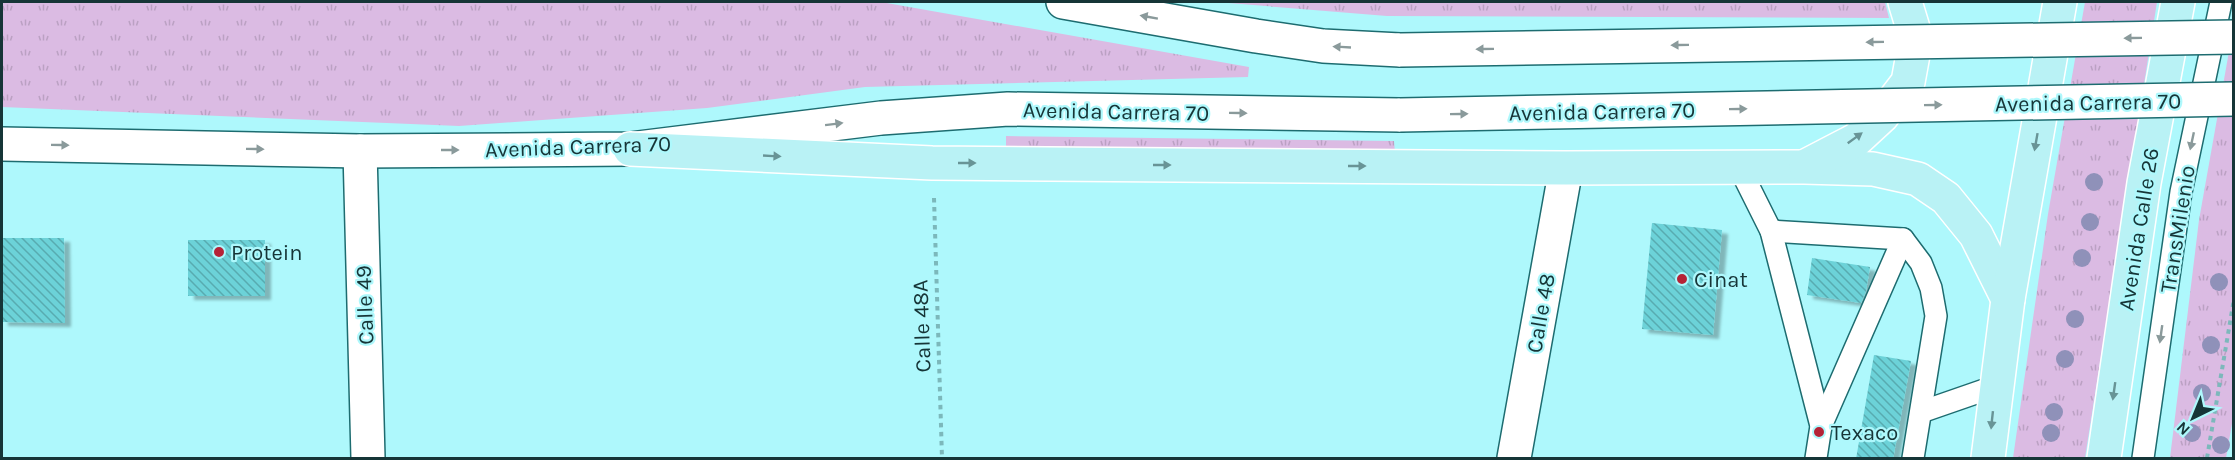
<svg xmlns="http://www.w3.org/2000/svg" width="2235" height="460" font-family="Karla,sans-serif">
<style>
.grass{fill:url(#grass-tufts)}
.building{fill:url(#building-back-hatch);filter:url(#shadow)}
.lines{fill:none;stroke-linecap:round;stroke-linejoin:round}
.lane-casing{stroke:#1d6c70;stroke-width:24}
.street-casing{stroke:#1d6c70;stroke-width:36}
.secondary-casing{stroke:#1d6c70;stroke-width:36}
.primary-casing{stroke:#fff;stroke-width:36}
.path{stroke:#7cb8bb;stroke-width:4;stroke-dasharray:4.5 4.5;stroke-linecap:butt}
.lane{stroke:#fff;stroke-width:21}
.street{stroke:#fff;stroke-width:33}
.secondary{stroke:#fff;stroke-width:33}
.primary{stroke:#b9f2f5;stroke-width:33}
.secondary-bridge-casing{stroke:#1d6c70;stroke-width:36;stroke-linecap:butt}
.secondary-bridge{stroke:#fff;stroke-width:33}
.tree{fill:#8f91b9}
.oneway{fill:#8a9a9b}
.oneway2{fill:#689496}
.poi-dot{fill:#b52337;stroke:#aef8fc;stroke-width:2}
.labels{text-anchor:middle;stroke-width:4.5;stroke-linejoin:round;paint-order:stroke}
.street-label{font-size:22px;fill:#163537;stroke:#aef8fc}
.poi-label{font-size:22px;fill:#163537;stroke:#aef8fc;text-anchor:start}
</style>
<defs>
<pattern id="grass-tufts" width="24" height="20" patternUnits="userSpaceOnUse" patternTransform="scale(1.5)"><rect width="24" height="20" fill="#dbbbe3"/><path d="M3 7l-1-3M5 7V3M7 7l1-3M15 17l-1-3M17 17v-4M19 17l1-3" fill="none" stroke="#bba1c3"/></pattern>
<pattern id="building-back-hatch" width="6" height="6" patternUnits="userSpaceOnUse" patternTransform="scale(1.5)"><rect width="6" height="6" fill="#6cd2d8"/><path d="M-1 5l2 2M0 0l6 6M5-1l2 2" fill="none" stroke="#58abb0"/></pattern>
<filter id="shadow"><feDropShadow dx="6" dy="4" stdDeviation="1.5" flood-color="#0004"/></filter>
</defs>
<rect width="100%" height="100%" fill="#aef8fc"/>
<g class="grass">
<path d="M2,2H881L1249,67L1248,77L865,87L707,108L459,126L2,107Z"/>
<path d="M1216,2H1885L1889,18L1387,16Z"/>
<path d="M2085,2H2157L2085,458H2013L2048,214Z"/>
<path d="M2233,29V418L2226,458H2170L2199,220Z"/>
<path d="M1006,136L1394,141L1395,153L1006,148Z"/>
</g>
<g class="building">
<path d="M1652,223L1722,230L1713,335L1642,329Z"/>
<path d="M2,238H64L65,323L2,322Z"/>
<rect x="188" y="240" width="77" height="56"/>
<path d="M1812,258L1870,267L1866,291L1861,303L1807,295Z"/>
<path d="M1874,355L1911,361L1893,459H1856Z"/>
</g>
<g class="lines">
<defs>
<g id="lane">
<path d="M1739,167L1771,231L1821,426L1816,458"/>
<path d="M1771,231L1903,239L1921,263L1931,288L1936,316L1913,458"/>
<path d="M1921,412L1996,386"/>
<path d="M1821,426L1903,239"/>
<path d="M2143,458L2181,192L2221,2"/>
</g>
<g id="street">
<path d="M360,151L368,458"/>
<path d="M1514,458L1566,168"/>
</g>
<g id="secondary">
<path d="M1063,2L1256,36L1323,46L1400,50"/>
<path d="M2,144L360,151L630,149L881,118L1008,109L1400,115"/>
</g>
<g id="primary">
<path d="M630,149L932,163L1566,168L1804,167L1873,169L1918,179L1946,198L1976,235L2008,299"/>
<path d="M1806,166L1856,140L1882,116L1908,82L1916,38L1905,2"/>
<path d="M1988,458L2008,299L2060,2"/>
<path d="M2104,458L2144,183L2178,2"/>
</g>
</defs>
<use href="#lane" class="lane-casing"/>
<use href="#street" class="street-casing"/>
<use href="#secondary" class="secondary-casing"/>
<use href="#primary" class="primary-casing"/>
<g class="path">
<path d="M934,198L942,458"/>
<path d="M2207,458L2234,299"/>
</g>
<use href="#lane" class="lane"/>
<use href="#street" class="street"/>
<use href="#secondary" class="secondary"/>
<use href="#primary" class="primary"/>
<defs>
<g id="secondary-bridge">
<path d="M1400,50L2234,37"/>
<path d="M1400,115L2234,99"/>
</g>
</defs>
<use href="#secondary-bridge" class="secondary-bridge-casing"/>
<use href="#secondary-bridge" class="secondary-bridge"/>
</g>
<g class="tree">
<circle cx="2094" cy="182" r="9"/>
<circle cx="2090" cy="222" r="9"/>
<circle cx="2082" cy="258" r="9"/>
<circle cx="2219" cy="282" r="9"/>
<circle cx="2075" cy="319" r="9"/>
<circle cx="2211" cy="345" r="9"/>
<circle cx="2065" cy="359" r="9"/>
<circle cx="2202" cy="393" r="9"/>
<circle cx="2054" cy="412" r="9"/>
<circle cx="2051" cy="433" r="9"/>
<circle cx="2192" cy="433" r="9"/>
<circle cx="2221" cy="445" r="9"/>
</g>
<defs><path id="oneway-solid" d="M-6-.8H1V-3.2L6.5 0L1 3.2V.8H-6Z" transform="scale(1.5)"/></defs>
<g class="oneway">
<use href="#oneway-solid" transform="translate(1149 17) rotate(-170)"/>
<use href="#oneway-solid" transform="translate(2133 38) rotate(179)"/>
<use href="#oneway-solid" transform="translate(1875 42) rotate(179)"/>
<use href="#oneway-solid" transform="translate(1680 45) rotate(179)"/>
<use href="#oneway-solid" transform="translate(1342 47) rotate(-177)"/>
<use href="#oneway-solid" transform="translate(1485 49) rotate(179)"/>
<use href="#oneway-solid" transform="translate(1933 105) rotate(-1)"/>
<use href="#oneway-solid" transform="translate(1738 109) rotate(-1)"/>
<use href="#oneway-solid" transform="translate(1238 113) rotate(1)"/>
<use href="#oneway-solid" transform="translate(1459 114) rotate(-1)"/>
<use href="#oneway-solid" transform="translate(834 124) rotate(-7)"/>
<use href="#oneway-solid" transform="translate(2192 141) rotate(102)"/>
<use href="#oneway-solid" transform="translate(60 145) rotate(1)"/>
<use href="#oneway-solid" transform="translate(255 149) rotate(1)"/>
<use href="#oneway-solid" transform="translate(450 150)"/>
<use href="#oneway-solid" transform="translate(2161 334) rotate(98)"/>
</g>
<g class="oneway2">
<use href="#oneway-solid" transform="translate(1855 138) rotate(-36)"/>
<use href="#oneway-solid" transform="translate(2036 142) rotate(100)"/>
<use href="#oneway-solid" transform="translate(772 156) rotate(3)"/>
<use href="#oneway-solid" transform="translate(967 163)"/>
<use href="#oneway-solid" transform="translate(1162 165)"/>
<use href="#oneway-solid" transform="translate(1357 166)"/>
<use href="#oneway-solid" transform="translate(2114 391) rotate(98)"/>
<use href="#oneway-solid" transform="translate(1992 420) rotate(96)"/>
</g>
<g class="poi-dot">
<circle cx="219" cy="252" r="6"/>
<circle cx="1682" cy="279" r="6"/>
<circle cx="1819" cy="432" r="6"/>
</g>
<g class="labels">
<g class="street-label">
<text transform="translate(2088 102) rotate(-1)" y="8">Avenida Carrera 70</text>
<text transform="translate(1116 111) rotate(1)" y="8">Avenida Carrera 70</text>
<text transform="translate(1602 111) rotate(-1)" y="8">Avenida Carrera 70</text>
<text transform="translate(578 146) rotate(-2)" y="8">Avenida Carrera 70</text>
<text transform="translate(2138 229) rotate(-81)" y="8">Avenida Calle 26</text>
<text transform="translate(2177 229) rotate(-81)" y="8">TransMilenio</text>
<text transform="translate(364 305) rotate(-92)" y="8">Calle 49</text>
<text transform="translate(1540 313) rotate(-80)" y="8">Calle 48</text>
<text transform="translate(921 326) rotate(-92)" y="8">Calle 48A</text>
</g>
<g class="poi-label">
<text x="231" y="260">Protein</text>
<text x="1694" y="287">Cinat</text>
<text x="1831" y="440">Texaco</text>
</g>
</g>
<rect width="2235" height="460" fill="none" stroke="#163537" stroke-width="6"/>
<g transform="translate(2193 418) rotate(223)" stroke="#aef8fc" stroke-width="4.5" paint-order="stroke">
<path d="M0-4.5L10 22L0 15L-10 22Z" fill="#163537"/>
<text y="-9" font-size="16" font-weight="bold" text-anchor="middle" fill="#163537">N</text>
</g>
</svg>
